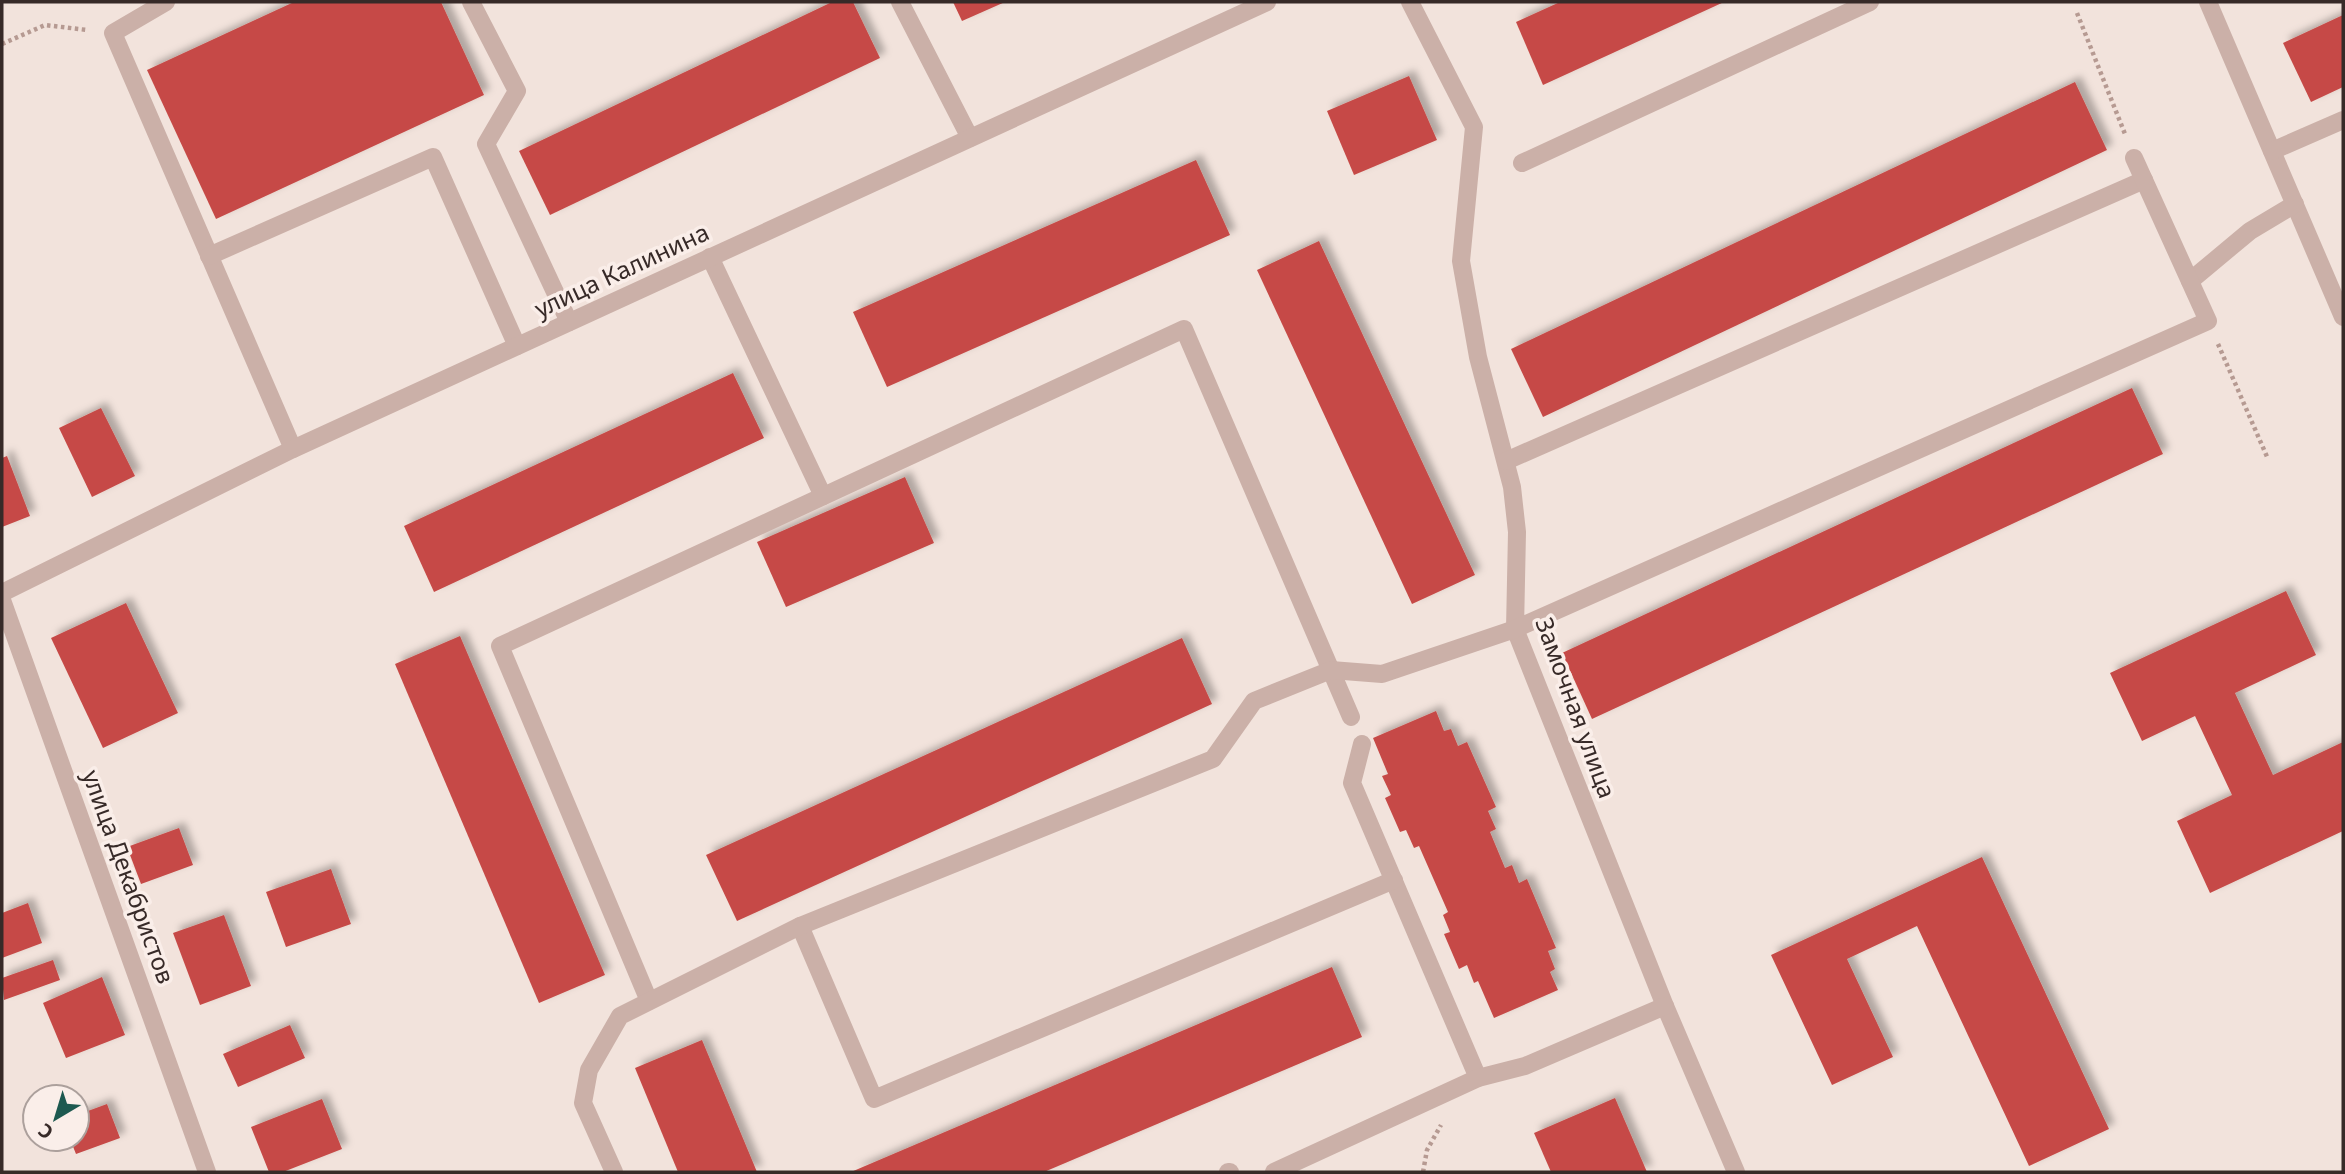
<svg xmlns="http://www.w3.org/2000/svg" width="2345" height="1174" font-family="'Noto Sans',sans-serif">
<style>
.building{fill:#c64a46;filter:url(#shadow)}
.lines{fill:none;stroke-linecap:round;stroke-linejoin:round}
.path{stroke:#b69a92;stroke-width:4.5;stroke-dasharray:3.5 3.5;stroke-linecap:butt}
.minor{stroke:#cbb0a8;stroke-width:18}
.labels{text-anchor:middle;stroke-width:7;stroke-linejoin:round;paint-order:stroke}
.street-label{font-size:24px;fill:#372a28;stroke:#faeee9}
</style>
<defs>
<filter id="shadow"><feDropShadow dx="6" dy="-6" stdDeviation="3.5" flood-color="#0004"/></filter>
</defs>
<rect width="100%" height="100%" fill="#f2e3dc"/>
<g class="building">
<path d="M294,2H441L484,95L216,219L147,70Z"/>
<path d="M832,2H853L880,58L550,215L519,151Z"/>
<path d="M953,2H1005L962,21Z"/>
<path d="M1560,2H1724L1543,85L1516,22Z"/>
<path d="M2343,15V87L2311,102L2283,43Z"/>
<path d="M1409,76L1437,140L1354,175L1327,111Z"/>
<path d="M2075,82L2107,150L1543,417L1511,349Z"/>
<path d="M1196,160L1230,235L887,387L853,312Z"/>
<path d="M1319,241L1475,575L1412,604L1257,270Z"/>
<path d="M733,373L764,438L434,592L404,526Z"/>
<path d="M2132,388L2163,454L1592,719L1562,653Z"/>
<path d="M101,408L135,476L92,497L59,428Z"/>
<path d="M7,456L30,516L2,527V458Z"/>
<path d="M905,477L934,543L786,607L757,542Z"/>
<path d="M2286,591L2316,655L2235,693L2273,775L2343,742V831L2210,893L2177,821L2232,795L2195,716L2142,741L2110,673Z"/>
<path d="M126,603L178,713L103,748L51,638Z"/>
<path d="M460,636L605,975L539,1003L395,664Z"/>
<path d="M1182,638L1212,704L737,921L706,855Z"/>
<path d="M1436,711L1444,731L1451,729L1458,746L1467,742L1496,807L1488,811L1496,829L1490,832L1505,868L1512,865L1519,883L1527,879L1556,948L1548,951L1555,969L1550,972L1558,990L1494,1018L1478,981L1474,983L1467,965L1459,969L1444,934L1450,932L1443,915L1448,912L1419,846L1414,848L1406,830L1400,832L1385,798L1391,795L1382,776L1388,774L1373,738Z"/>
<path d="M179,828L193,865L141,884L127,847Z"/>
<path d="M1982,857L2109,1129L2029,1166L1917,926L1847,959L1893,1057L1832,1085L1771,955Z"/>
<path d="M331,869L351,924L286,947L266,892Z"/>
<path d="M28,903L42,943L2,958V913Z"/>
<path d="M224,915L251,986L200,1005L173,933Z"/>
<path d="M53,960L60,980L4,1000L2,978Z"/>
<path d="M1332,967L1362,1037L1044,1172H851Z"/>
<path d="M102,977L125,1035L66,1058L43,1003Z"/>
<path d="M290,1025L305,1058L238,1087L223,1054Z"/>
<path d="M702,1040L757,1172H678L635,1068Z"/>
<path d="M1615,1098L1647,1172H1551L1534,1133Z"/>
<path d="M322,1099L342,1149L283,1172H269L251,1127Z"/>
<path d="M107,1104L120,1138L76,1154L70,1139H77V1115Z"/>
</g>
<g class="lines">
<g class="path">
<path d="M2077,13L2125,134"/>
<path d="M2,44L45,25L87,30"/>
<path d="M2218,344L2268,459"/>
<path d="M1423,1172L1427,1150L1441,1125"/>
</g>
<g class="minor">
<path d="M166,2L113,33L293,449"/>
<path d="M471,2L517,91L486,144L569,322"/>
<path d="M900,2L970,138"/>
<path d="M1410,2L1474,127L1461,261L1478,357L1512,487L1517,532L1515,629L1665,1006L1736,1172"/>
<path d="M2208,2L2343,317"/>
<path d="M2272,151L2343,120"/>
<path d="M1522,163L1870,2"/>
<path d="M209,256L433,157L517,346"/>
<path d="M710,257L823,496"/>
<path d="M2190,281L2250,231L2295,204"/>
<path d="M1506,461L2144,180"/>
<path d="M2,593L293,449L1267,2"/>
<path d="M2,600L207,1172"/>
<path d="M1362,744L1352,783L1478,1078"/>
<path d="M800,926L874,1099L1394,880"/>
<path d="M649,1001L500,646L1184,329L1351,717"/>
<path d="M614,1172L583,1103L589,1070L620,1016L800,926L1213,759L1254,701L1331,670L1382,674L1515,629L2208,321L2134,158"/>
<path d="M1228,1172H1230"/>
<path d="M1274,1172L1478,1078L1525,1066L1665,1006"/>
</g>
</g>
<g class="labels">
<g class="street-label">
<text transform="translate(622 271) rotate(-25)" y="8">улица Калинина</text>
<text transform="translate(1575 708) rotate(70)" y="8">Замочная улица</text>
<text transform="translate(128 877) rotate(70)" y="8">улица Декабристов</text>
</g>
</g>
<rect width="2345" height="1174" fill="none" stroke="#372a28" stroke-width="7"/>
<g transform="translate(56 1118) rotate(218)"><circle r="33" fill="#faeee9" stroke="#aca09c" stroke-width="2"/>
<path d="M0-5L12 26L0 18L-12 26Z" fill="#1d5950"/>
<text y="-10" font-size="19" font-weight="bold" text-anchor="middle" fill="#372a28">С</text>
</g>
</svg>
